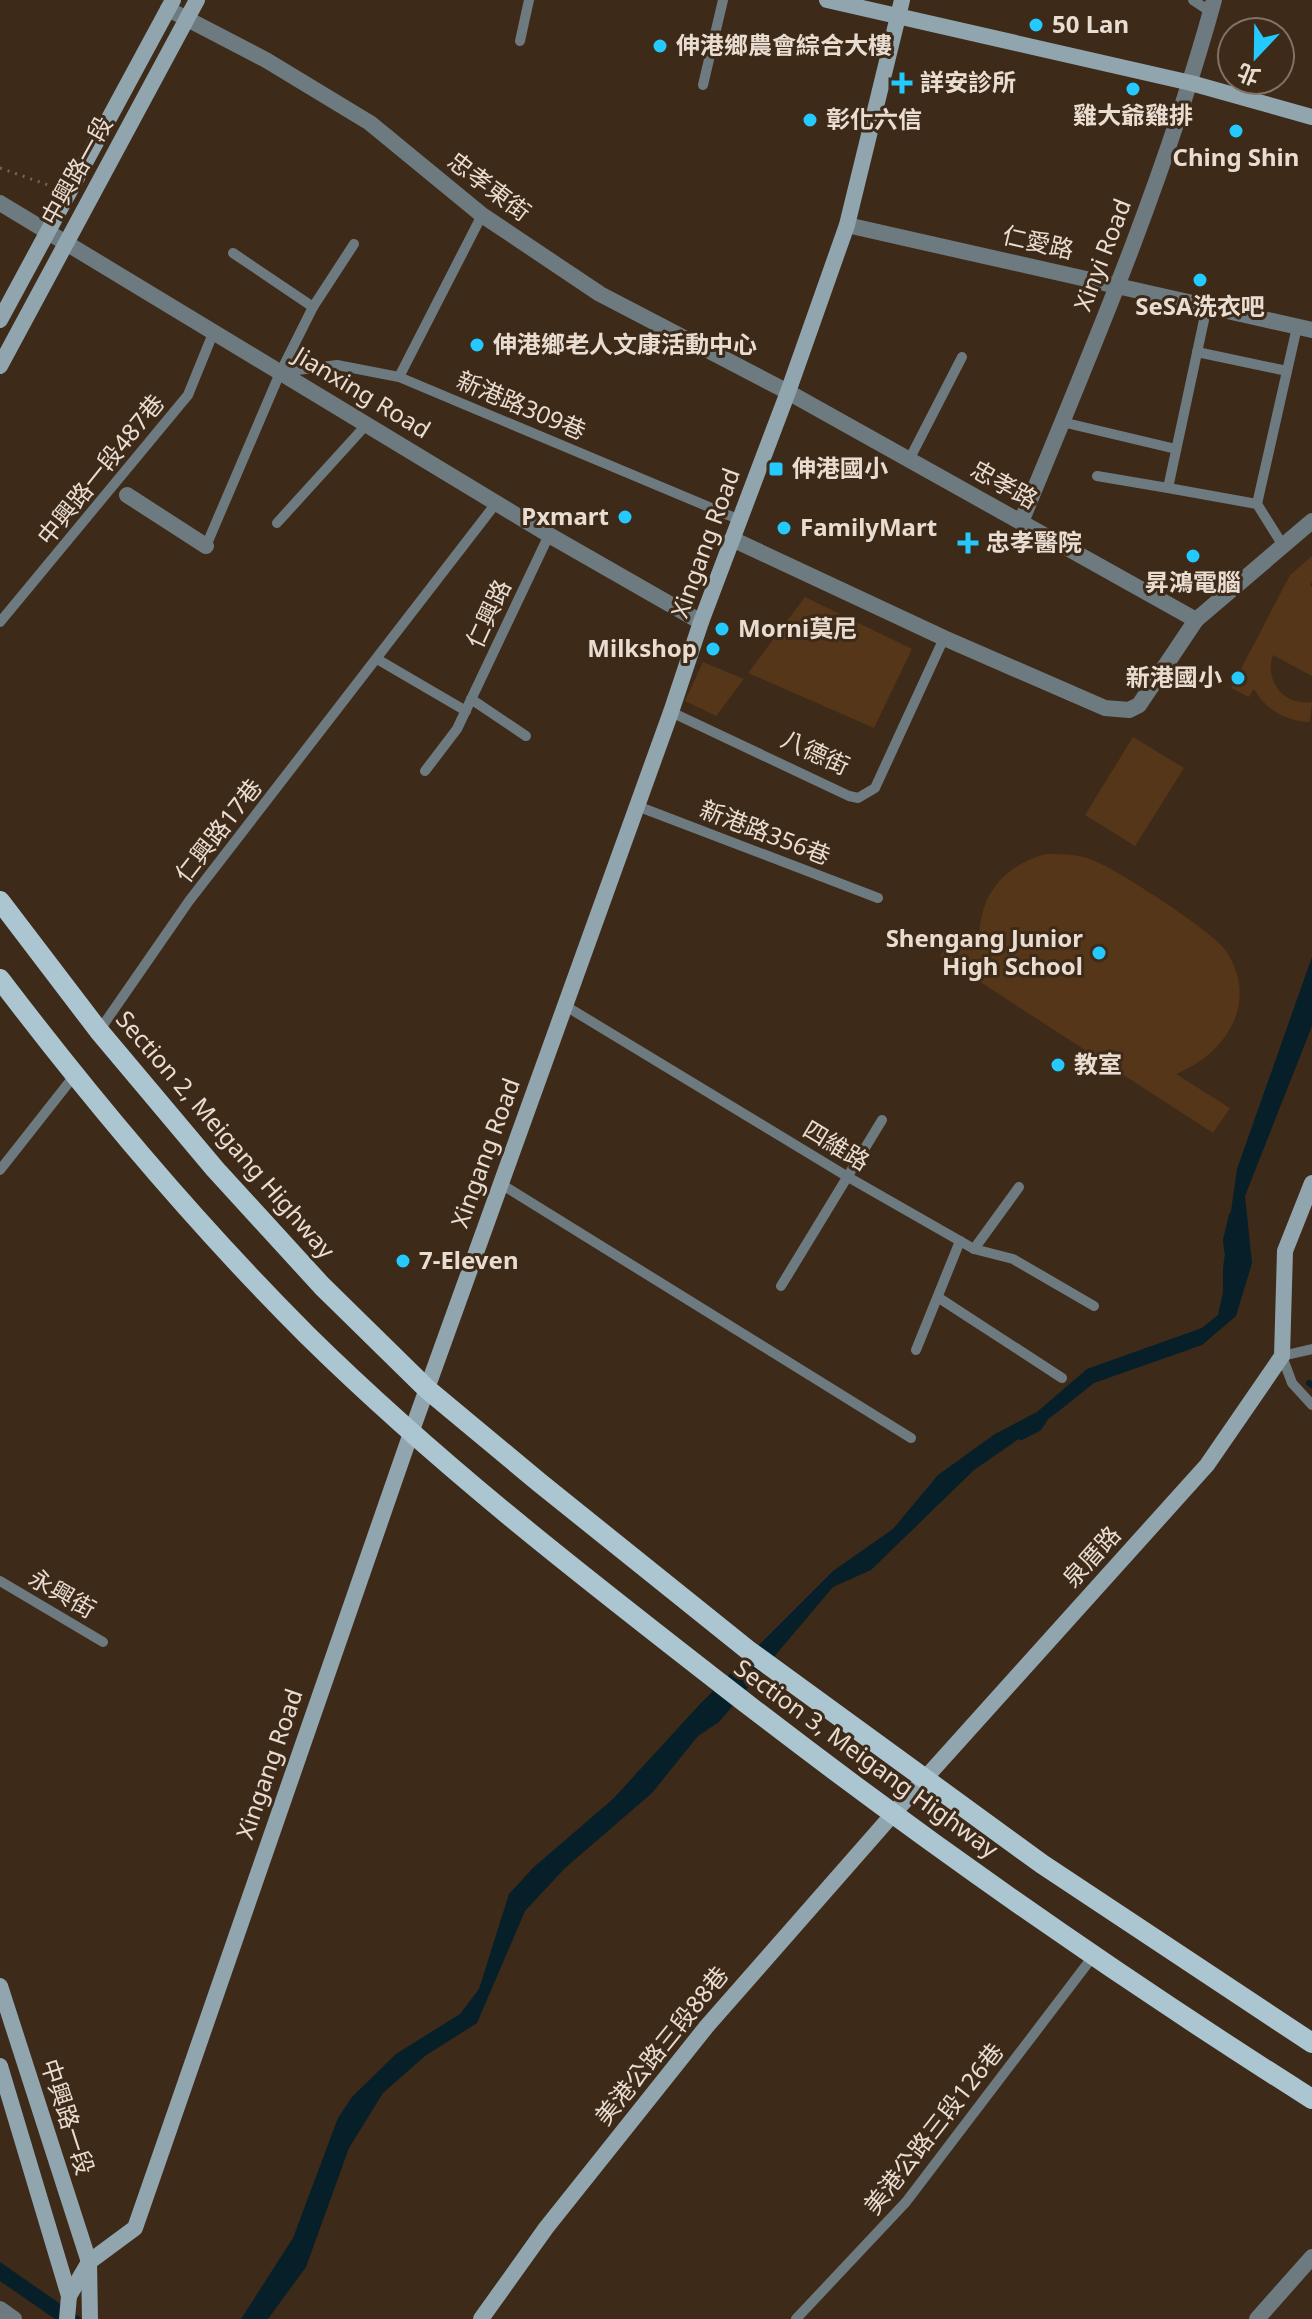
<svg xmlns="http://www.w3.org/2000/svg" width="1312" height="2319" font-family="'Noto Sans','Noto Sans TC',sans-serif">
<style>
.green{fill:#563618}
.water{fill:#061f28}
.lines{fill:none;stroke-linecap:round;stroke-linejoin:round}
.stream{stroke:#061f28;stroke-width:6}
.path{stroke:#766556;stroke-width:3;stroke-dasharray:2 6;stroke-linecap:butt}
.lane{stroke:#6d7a80;stroke-width:10}
.street{stroke:#6d7a80;stroke-width:16}
.secondary{stroke:#90a5ae;stroke-width:16}
.primary{stroke:#abc5d1;stroke-width:20}
.poi-dot{fill:#24c9fe;stroke:#3d2a19;stroke-width:3}
.labels{text-anchor:middle;stroke-width:6;stroke-linejoin:round;paint-order:stroke}
.poi-label{font-size:24px;font-weight:bold;fill:#e9ddd2;stroke:#3d2a19;text-anchor:start}
.street-label{font-size:24px;fill:#e9ddd2;stroke:#3d2a19}
</style>
<rect width="100%" height="100%" fill="#3d2a19"/>
<g class="green">
<path d="M1312,556V582L1310,585L1312,587V676L1273,655C1264,681 1284,706 1312,702L1310,722C1286,721 1266,710 1254,689L1249,697L1231,688L1290,575Z"/>
<path d="M805,597L912,649L874,728L748,673Z"/>
<path d="M703,662L744,679L716,716L685,701Z"/>
<path d="M1133,737L1184,768L1135,846L1085,815Z"/>
<path d="M1046,854C1060,854 1074,854 1088,858C1112,866 1213,931 1226,951C1260,1002 1226,1054 1176,1074L1230,1108L1213,1133L940,956L956,930L980,945C976,900 1001,866 1046,854Z"/>
</g>
<g class="water">
<path d="M1312,957V1026L1245,1196L1252,1263L1236,1316L1202,1345L1094,1383L1055,1414L974,1470L871,1570L833,1587L719,1722L698,1736L652,1793L565,1868L525,1911L477,2023L425,2056L383,2093L349,2148L306,2267L268,2319H241L293,2238L338,2118L352,2097L396,2054L460,2014L479,1989L509,1894L534,1867L613,1799L701,1703L833,1571L893,1529L938,1475L995,1434L1037,1412L1087,1369L1202,1328L1218,1315L1223,1292V1268L1237,1169Z"/>
<path d="M0,2262L82,2319H55L0,2281Z"/>
</g>
<g class="lines">
<g class="stream">
<path d="M1227,1251L1226,1240L1232,1215"/>
<path d="M1309,1383L1312,1385"/>
<path d="M1021,1437L1039,1428L1046,1417"/>
</g>
<path class="path" d="M0,168L51,186"/>
<g class="lane">
<path d="M1193,0L1211,12"/>
<path d="M520,41L529,0"/>
<path d="M703,85L723,0"/>
<path d="M233,253L313,307"/>
<path d="M1197,352L1287,371"/>
<path d="M282,372L337,365L399,377L740,520"/>
<path d="M399,377L482,215"/>
<path d="M1062,422L1176,449"/>
<path d="M909,460L962,357"/>
<path d="M1097,476L1168,488L1207,306"/>
<path d="M1168,488L1257,504L1282,544"/>
<path d="M1257,504L1297,327"/>
<path d="M277,523L367,424"/>
<path d="M206,546L280,373L313,307L354,244"/>
<path d="M0,622L188,395L214,331"/>
<path d="M377,659L466,711"/>
<path d="M471,699L526,736"/>
<path d="M671,712L849,796L858,798L875,788L944,638"/>
<path d="M425,771L457,729L549,535"/>
<path d="M637,806L878,898"/>
<path d="M564,1005L848,1177L974,1249L1013,1259L1094,1306"/>
<path d="M99,1031L189,901L497,502"/>
<path d="M0,1170L74,1076"/>
<path d="M501,1184L911,1438"/>
<path d="M974,1249L1019,1187"/>
<path d="M781,1286L882,1120"/>
<path d="M939,1298L1062,1378"/>
<path d="M1312,1349L1282,1356L1292,1383L1312,1405"/>
<path d="M916,1350L960,1241"/>
<path d="M0,1581L103,1642"/>
<path d="M796,2319L906,2202L1094,1955"/>
</g>
<g class="street">
<path d="M168,9L266,60L370,123L482,215L600,294L788,392L1196,620"/>
<path d="M0,203L549,535L701,622"/>
<path d="M847,225L1312,330"/>
<path d="M127,495L206,546"/>
<path d="M1021,522C1092,350 1165,179 1214,0"/>
<path d="M732,539L944,638L1105,708L1129,710L1139,705L1196,620L1312,521"/>
<path d="M0,2309L14,2319"/>
<path d="M1257,2319L1312,2257"/>
</g>
<g class="secondary">
<path d="M827,0L1191,83L1312,117"/>
<path d="M0,320L173,0"/>
<path d="M0,366L197,0"/>
<path d="M0,1986L89,2262L90,2319"/>
<path d="M0,2066L69,2296L67,2319"/>
<path d="M69,2296L89,2262L135,2228L411,1433L671,712L701,622L788,392L847,225L902,0"/>
<path d="M481,2319L546,2228L707,2026L893,1814L1207,1465L1282,1356L1285,1251L1312,1183"/>
</g>
<g class="primary">
<path d="M0,901L99,1031L215,1169L322,1286L427,1389L540,1483L748,1650L1042,1864L1312,2043"/>
<path d="M0,979C95,1104 196,1224 307,1335C437,1463 576,1571 720,1683C910,1831 1108,1970 1312,2099"/>
</g>
</g>
<g class="poi-dot">
<circle cx="1036" cy="25" r="8"/>
<circle cx="660" cy="46" r="8"/>
<path d="M898 71h8v8h8v8h-8v8h-8v-8h-8v-8h8z"/>
<circle cx="1133" cy="89" r="8"/>
<circle cx="810" cy="120" r="8"/>
<circle cx="1236" cy="131" r="8"/>
<circle cx="1200" cy="280" r="8"/>
<circle cx="477" cy="345" r="8"/>
<rect x="768" y="461" width="16" height="16" rx="4"/>
<circle cx="625" cy="517" r="8"/>
<circle cx="784" cy="528" r="8"/>
<path d="M964 531h8v8h8v8h-8v8h-8v-8h-8v-8h8z"/>
<circle cx="1193" cy="556" r="8"/>
<circle cx="722" cy="629" r="8"/>
<circle cx="713" cy="649" r="8"/>
<circle cx="1238" cy="678" r="8"/>
<circle cx="1099" cy="953" r="8"/>
<circle cx="1058" cy="1065" r="8"/>
<circle cx="403" cy="1261" r="8"/>
</g>
<g class="labels">
<g class="poi-label">
<text x="1052" y="33">50 Lan</text>
<text x="676" y="54">伸港鄉農會綜合大樓</text>
<text x="920" y="91">詳安診所</text>
<text x="1133" y="124" text-anchor="middle">雞大爺雞排</text>
<text x="826" y="128">彰化六信</text>
<text x="1236" y="166" text-anchor="middle">Ching Shin</text>
<text x="1200" y="315" text-anchor="middle">SeSA洗衣吧</text>
<text x="493" y="353">伸港鄉老人文康活動中心</text>
<text x="792" y="477">伸港國小</text>
<text x="609" y="525" text-anchor="end">Pxmart</text>
<text x="800" y="536">FamilyMart</text>
<text x="986" y="551">忠孝醫院</text>
<text x="1193" y="591" text-anchor="middle">昇鴻電腦</text>
<text x="738" y="637">Morni莫尼</text>
<text x="697" y="657" text-anchor="end">Milkshop</text>
<text x="1222" y="686" text-anchor="end">新港國小</text>
<text x="1083" y="947" text-anchor="end">Shengang Junior<tspan x="1083" dy="28">High School</tspan></text>
<text x="1074" y="1073">教室</text>
<text x="419" y="1269">7-Eleven</text>
</g>
<g class="street-label">
<text transform="translate(77 171) rotate(-61)" y="8">中興路一段</text>
<text transform="translate(489 187) rotate(37)" y="8">忠孝東街</text>
<text transform="translate(1038 243) rotate(13)" y="8">仁愛路</text>
<text transform="translate(1103 255) rotate(-69)" y="8">Xinyi Road</text>
<text transform="translate(362 393) rotate(31)" y="8">Jianxing Road</text>
<text transform="translate(521 406) rotate(23)" y="8">新港路309巷</text>
<text transform="translate(101 470) rotate(-51)" y="8">中興路一段487巷</text>
<text transform="translate(1004 485) rotate(29)" y="8">忠孝路</text>
<text transform="translate(706 543) rotate(-70)" y="8">Xingang Road</text>
<text transform="translate(489 614) rotate(-65)" y="8">仁興路</text>
<text transform="translate(815 753) rotate(25)" y="8">八德街</text>
<text transform="translate(219 831) rotate(-52)" y="8">仁興路17巷</text>
<text transform="translate(765 833) rotate(21)" y="8">新港路356巷</text>
<text transform="translate(225 1135) rotate(49)" y="8">Section 2, Meigang Highway</text>
<text transform="translate(836 1146) rotate(31)" y="8">四維路</text>
<text transform="translate(486 1153) rotate(-70)" y="8">Xingang Road</text>
<text transform="translate(1092 1557) rotate(-48)" y="8">泉厝路</text>
<text transform="translate(62 1594) rotate(30)" y="8">永興街</text>
<text transform="translate(866 1759) rotate(36)" y="8">Section 3, Meigang Highway</text>
<text transform="translate(270 1764) rotate(-71)" y="8">Xingang Road</text>
<text transform="translate(662 2046) rotate(-51)" y="8">美港公路三段88巷</text>
<text transform="translate(67 2117) rotate(72)" y="8">中興路一段</text>
<text transform="translate(934 2129) rotate(-52)" y="8">美港公路三段126巷</text>
</g>
</g>
<g transform="translate(1256 56) rotate(202)"><circle r="38" fill="#3d2a19" stroke="#827263" stroke-width="2"/>
<path d="M0-6L14 30L0 20L-14 30Z" fill="#24c9fe"/>
<text y="-12" font-size="22" font-weight="bold" text-anchor="middle" fill="#e9ddd2">北</text>
</g>
</svg>
